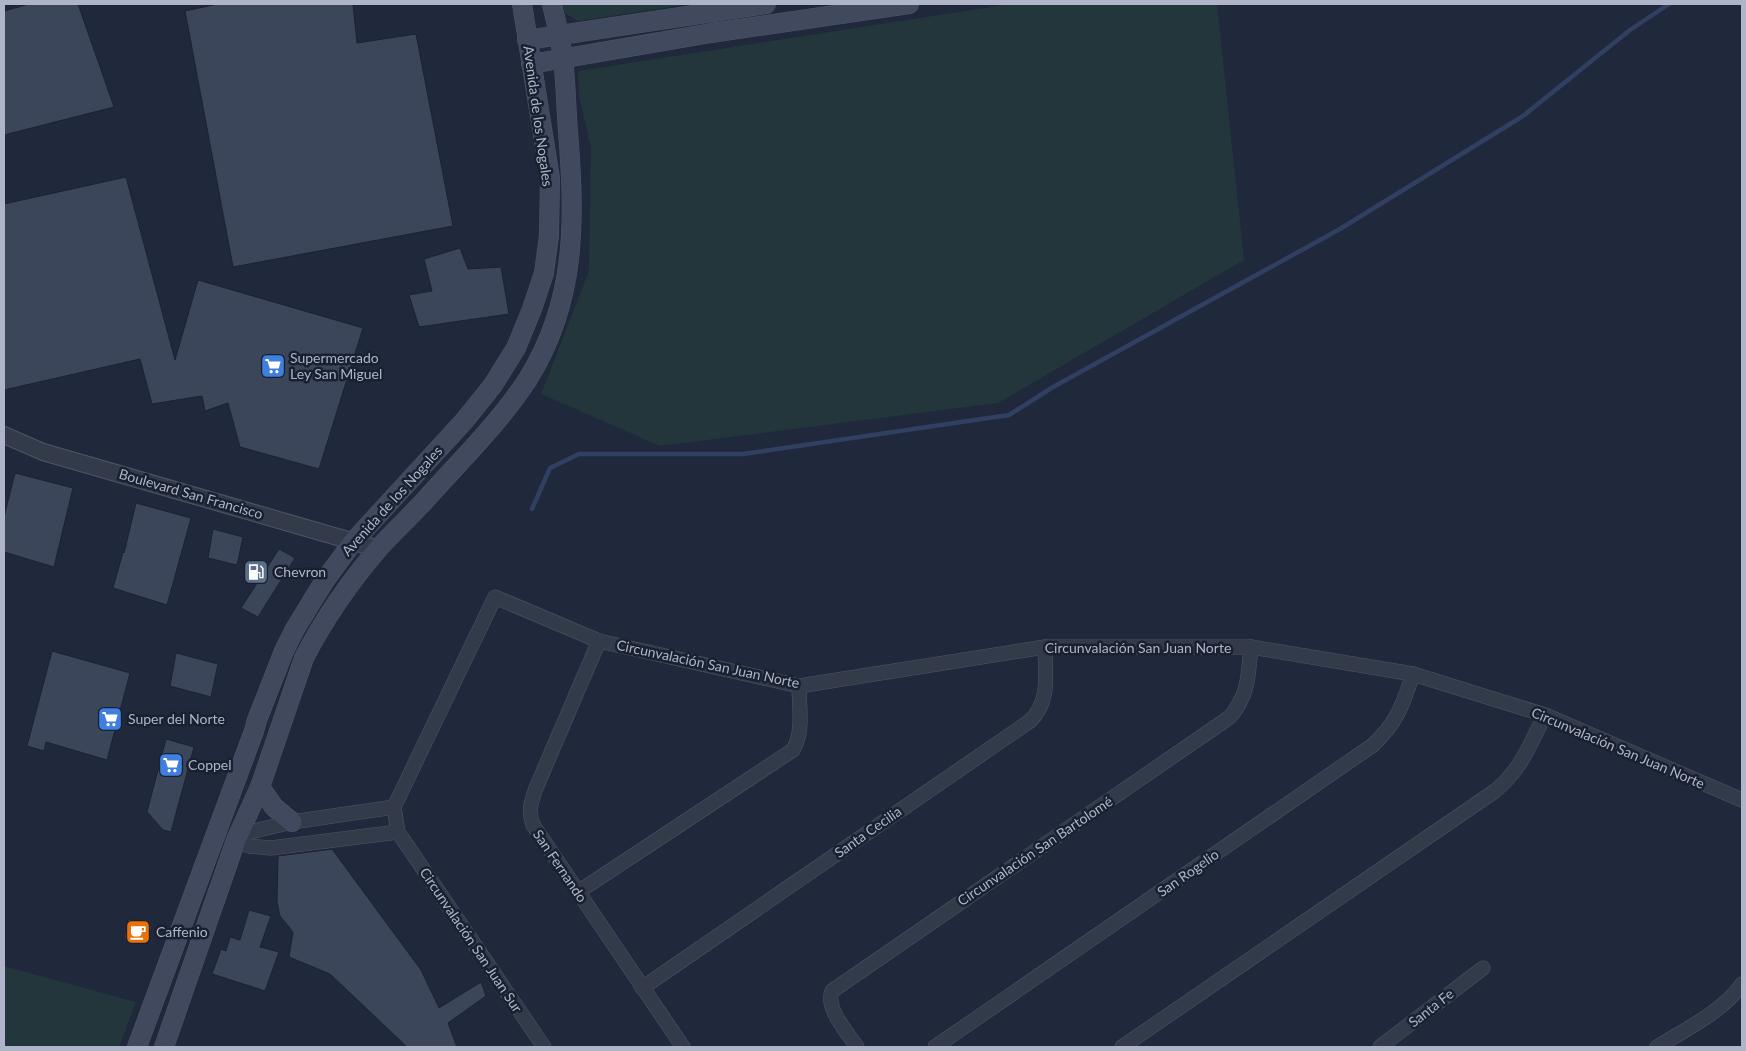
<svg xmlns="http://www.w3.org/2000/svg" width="1746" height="1051" font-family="Lato,sans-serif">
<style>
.green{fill:#22363c}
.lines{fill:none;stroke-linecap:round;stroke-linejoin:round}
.stream{stroke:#303f62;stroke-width:4.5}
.building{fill:#3b465b;stroke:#1b2232}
.minor-casing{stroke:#4e5566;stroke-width:15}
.tertiary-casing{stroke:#4e5566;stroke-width:18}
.secondary-casing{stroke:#4e5566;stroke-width:20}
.minor{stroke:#333b4b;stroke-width:14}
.tertiary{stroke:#333b4b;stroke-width:16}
.secondary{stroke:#41495f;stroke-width:19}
.labels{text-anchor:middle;stroke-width:5;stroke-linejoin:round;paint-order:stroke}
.street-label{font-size:14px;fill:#aeb5c8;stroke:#192030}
.poi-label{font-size:14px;fill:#aeb5c8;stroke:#192030;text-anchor:start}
</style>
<rect width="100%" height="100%" fill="#20283b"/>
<g class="green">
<path d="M563,4H690L578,21L565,13Z"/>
<path d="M1010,4H1217L1244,260L998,403L660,446L541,394L589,271L591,148L579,96L578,71Z"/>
<path d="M4,966L136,1002L119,1047H4Z"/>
</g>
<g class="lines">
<path class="stream" d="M532,509L550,468L579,454H743L1009,415L1053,387L1340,229L1523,116L1630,30L1669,4"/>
</g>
<g class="building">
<path d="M29,4H78L114,107L4,135V11Z"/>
<path d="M218,4H353L357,43L416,34L453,226L233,267L185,11Z"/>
<path d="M126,177L175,360L198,280L363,328L319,469L240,447L228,403L205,411L202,396L152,404L140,359L4,390V204Z"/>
<path d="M460,248L468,269L501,267L509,314L419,327L409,295L432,291L424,259Z"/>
<path d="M15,473L73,488L54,567L4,552V517Z"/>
<path d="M136,503L191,518L167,605L113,588L123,552L124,553Z"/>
<path d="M213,529L243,537L237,565L208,558Z"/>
<path d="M279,549L295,558L258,617L241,608Z"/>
<path d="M52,651L130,673L107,760L46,742L44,751L27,746Z"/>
<path d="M176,653L218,664L211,697L170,686Z"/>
<path d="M166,739L194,747L171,832L163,830L147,812Z"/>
<path d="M332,849L421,970L439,1008L481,982L486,996L448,1023L457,1047H407L330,974L289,957L293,932L280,916L277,902L278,856Z"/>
<path d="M249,910L271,916L260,947L279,952L265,991L212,974L221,949L226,951L230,937L240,940Z"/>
<path d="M128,919L152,926L147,944L124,938Z"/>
</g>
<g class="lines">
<defs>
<g id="minor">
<path d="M599,641L536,788C531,802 528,811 533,825L683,1047"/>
<path d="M236,840L249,846L271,848L398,832"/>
<path d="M236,840L250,832L292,822L394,807"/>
<path d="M578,892L793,750C804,732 799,706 799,686"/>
<path d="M642,988L1030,721C1051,701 1045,673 1045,647"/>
<path d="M544,1047L398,832L394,807L495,597L599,641L799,686L1045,647H1251L1413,674L1545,715L1742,800"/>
<path d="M857,1047C847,1032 825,1008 832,991L1230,717C1249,694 1248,676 1251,647"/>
<path d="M935,1047L1373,745C1398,721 1402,706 1413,674"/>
<path d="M1122,1047L1495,791C1521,770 1530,744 1545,715"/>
<path d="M1380,1047L1483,968"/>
<path d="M1657,1047C1686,1029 1722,1012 1742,984"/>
</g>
<path id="tertiary" d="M4,435L43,452L379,549"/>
<g id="secondary">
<path d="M527,40L766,4"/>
<path d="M531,64L711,33L909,4"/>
<path d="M260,787L274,807L292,822"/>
<path d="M137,1047L254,731L257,720L284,651L295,629L325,580L353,542L465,420L493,385L516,348L532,309L544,273L549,236L550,178L522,4"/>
<path d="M164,1047L236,840L260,787L304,658C324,619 349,583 378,549C394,531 412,515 428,497C462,459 500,422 528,379C577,300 575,220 568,131C566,107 566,83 563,59C561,41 556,22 552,4"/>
</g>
</defs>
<use href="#minor" class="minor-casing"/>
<use href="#tertiary" class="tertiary-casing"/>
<use href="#secondary" class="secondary-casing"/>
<use href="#minor" class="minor"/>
<use href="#tertiary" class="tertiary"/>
<use href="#secondary" class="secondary"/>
</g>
<defs>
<symbol id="supermarket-square" viewBox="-11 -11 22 22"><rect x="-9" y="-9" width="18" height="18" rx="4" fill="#3f7fe0" stroke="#192030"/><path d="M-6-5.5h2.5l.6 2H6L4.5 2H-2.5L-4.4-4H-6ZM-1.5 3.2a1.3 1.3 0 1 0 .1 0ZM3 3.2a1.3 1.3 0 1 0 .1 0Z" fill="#fff"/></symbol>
<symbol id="fuel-square" viewBox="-11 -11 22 22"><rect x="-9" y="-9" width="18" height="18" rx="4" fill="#5c6f8a" stroke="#192030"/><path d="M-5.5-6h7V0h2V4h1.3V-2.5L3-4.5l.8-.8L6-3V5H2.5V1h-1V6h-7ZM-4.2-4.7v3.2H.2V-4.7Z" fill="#fff"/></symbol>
<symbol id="cafe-square" viewBox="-11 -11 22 22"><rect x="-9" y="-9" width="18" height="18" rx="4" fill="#e8710a" stroke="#192030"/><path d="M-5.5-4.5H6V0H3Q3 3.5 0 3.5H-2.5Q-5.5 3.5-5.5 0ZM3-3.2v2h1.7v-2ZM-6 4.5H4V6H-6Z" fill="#fff"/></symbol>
</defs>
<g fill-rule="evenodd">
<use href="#supermarket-square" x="259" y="352" width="28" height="28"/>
<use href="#fuel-square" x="242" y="558" width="28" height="28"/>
<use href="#supermarket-square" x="96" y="705" width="28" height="28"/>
<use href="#supermarket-square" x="157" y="751" width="28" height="28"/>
<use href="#cafe-square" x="124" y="918" width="28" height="28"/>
</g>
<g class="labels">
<g class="street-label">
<text transform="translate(538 116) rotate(82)" y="5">Avenida de los Nogales</text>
<text transform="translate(191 494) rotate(16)" y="5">Boulevard San Francisco</text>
<text transform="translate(392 501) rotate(-48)" y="5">Avenida de los Nogales</text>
<text x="1138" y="653">Circunvalación San Juan Norte</text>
<text transform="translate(708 664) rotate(12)" y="5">Circunvalación San Juan Norte</text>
<text transform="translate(1618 748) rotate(23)" y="5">Circunvalación San Juan Norte</text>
<text transform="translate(868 832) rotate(-35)" y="5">Santa Cecilia</text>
<text transform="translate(1035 851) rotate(-34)" y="5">Circunvalación San Bartolomé</text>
<text transform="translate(560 866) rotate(56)" y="5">San Fernando</text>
<text transform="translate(1188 873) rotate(-35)" y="5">San Rogelio</text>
<text transform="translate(471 940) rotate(56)" y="5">Circunvalación San Juan Sur</text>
<text transform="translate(1431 1008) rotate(-38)" y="5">Santa Fe</text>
</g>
<g class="poi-label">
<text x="290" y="363">Supermercado<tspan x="290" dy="16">Ley San Miguel</tspan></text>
<text x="274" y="577">Chevron</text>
<text x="128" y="724">Super del Norte</text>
<text x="188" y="770">Coppel</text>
<text x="156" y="937">Caffenio</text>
</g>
</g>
<rect width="1746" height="1051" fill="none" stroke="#aeb5c8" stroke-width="10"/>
</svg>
